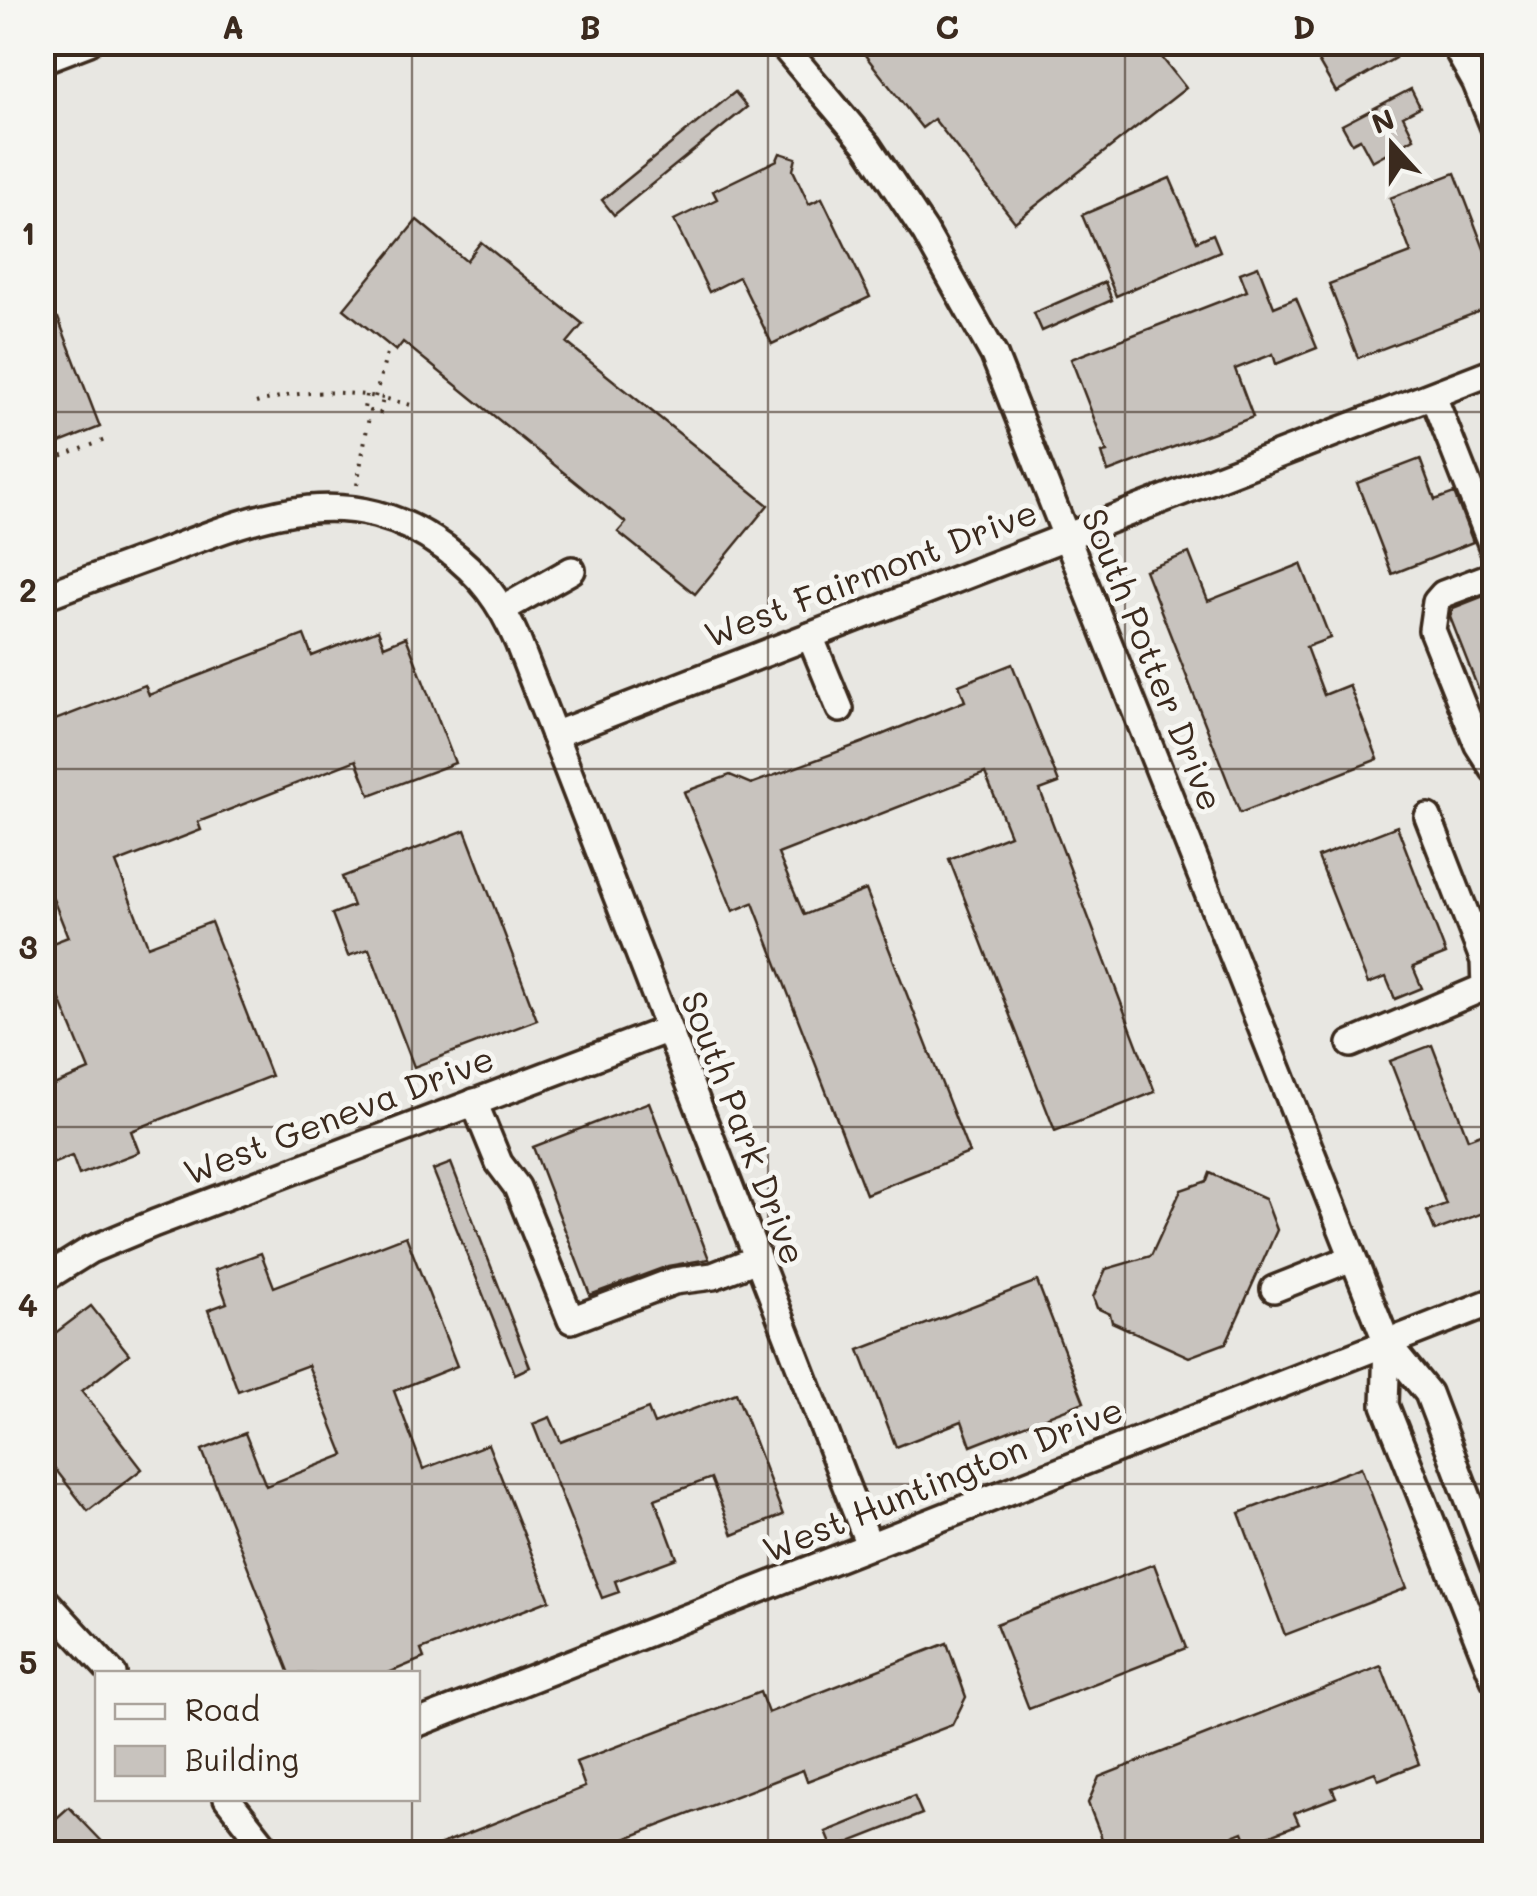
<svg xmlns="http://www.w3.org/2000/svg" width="1537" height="1896" font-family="Mali,sans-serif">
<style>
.built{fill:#e8e7e2;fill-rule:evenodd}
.building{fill:#c8c3be;stroke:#3b2a1e;stroke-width:2.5}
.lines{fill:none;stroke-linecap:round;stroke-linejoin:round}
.minor-casing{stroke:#3b2a1e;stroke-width:32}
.path{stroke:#3b2a1e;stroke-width:4;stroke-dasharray:2.5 8;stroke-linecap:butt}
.minor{stroke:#f6f6f2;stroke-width:25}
.grid{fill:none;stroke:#3b2a1e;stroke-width:2.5;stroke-opacity:0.55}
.labels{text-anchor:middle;stroke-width:10;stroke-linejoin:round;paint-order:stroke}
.street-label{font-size:35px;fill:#3b2a1e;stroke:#f6f6f2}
.neatline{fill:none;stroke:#3b2a1e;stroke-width:4}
.grid-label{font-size:32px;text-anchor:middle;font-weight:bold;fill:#3b2a1e}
</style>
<rect width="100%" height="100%" fill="#f6f6f2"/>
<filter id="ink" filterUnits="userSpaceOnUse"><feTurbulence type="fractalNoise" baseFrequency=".01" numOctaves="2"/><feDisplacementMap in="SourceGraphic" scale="20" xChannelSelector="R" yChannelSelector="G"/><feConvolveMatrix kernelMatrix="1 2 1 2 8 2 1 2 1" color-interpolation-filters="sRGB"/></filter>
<g filter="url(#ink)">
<path class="built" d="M42,43H1494V1848L1479,1854L43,1853ZM98,1674H418V1798H98Z"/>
<g class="building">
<path d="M882,42H1132L1140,53L1152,45L1186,88L1015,222L934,119L922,128L865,55Z"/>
<path d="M1307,42H1386L1395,58L1336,92Z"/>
<path d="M1411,89L1420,107L1403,116L1414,138L1372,161L1360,139L1352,143L1342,125Z"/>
<path d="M735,92L747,107L614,215L602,200Z"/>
<path d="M780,153L796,158L793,170L809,204L822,198L870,297L772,344L739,277L709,292L674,220L717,199L713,191L777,160Z"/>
<path d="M1455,173L1494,275V306L1358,358L1329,284L1411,253L1390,198Z"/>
<path d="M1170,178L1197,241L1213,234L1220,251L1116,296L1082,215Z"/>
<path d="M417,220L466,261L481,242L583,324L567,343L768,505L695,594L618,532L626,523L403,342L396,351L344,309Z"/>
<path d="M1258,266L1274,307L1296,298L1317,348L1276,364L1273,354L1235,369L1253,417L1108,472L1102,453L1107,452L1071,359L1247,291L1240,273Z"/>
<path d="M1105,282L1112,300L1042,331L1034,313Z"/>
<path d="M58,318L100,427L42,450V324Z"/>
<path d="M1420,459L1435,500L1454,493L1473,542L1392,574L1357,483Z"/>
<path d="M1189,553L1208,601L1301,564L1330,638L1306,647L1324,695L1349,685L1378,759L1240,813L1145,570Z"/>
<path d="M1494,592V726L1493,727L1450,617L1453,608Z"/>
<path d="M378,630L384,646L406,637L455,763L370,795L356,760L198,822L201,830L116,863L148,946L211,922L271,1076L131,1131L139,1152L79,1175L72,1156L42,1168V1090L89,1070L42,956V947L68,937L42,871V725L145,685L149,695L304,635L312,656Z"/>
<path d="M1012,664L1059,783L1040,790L1155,1092L1055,1131L949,859L1010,835L985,773L778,854L804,915L866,890L969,1153L866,1194L753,903L733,911L684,792L730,775L751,784L864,742L965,701L959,685Z"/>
<path d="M1397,826L1446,954L1413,967L1422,988L1395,999L1386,977L1368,984L1318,857Z"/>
<path d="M465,830L537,1020L414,1067L369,949L348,956L332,914L353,906L342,877Z"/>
<path d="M1432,1045L1468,1139L1494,1129V1209L1435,1231L1427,1211L1446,1204L1390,1061Z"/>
<path d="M649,1102L709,1259L668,1266L590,1295L533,1147Z"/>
<path d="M451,1163L530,1367L515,1374L433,1170Z"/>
<path d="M1210,1173L1265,1198L1277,1230L1226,1343L1189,1357L1112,1322L1110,1314L1097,1308L1093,1297L1106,1269L1151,1256L1181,1190L1207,1181Z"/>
<path d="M406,1236L457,1366L394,1391L423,1469L488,1444L550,1600L421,1650L424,1658L386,1674H290L202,1450L245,1433L266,1486L344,1455L308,1365L238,1391L208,1310L227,1303L215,1270L261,1253L274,1287Z"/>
<path d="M1037,1281L1084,1402L971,1446L962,1421L896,1447L859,1350Z"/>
<path d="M91,1306L129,1354L82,1391L142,1469L88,1511L42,1452V1343Z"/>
<path d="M736,1393L783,1515L733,1535L711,1478L655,1499L677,1558L615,1581L619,1592L602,1598L533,1424L550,1417L561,1442L648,1409L654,1424Z"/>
<path d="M1361,1467L1407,1588L1285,1635L1239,1513Z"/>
<path d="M1154,1564L1186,1648L1029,1709L996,1624Z"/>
<path d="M947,1643L966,1697L952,1725L807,1781L803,1770L586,1854H416L585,1787L576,1762L760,1692L768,1713Z"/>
<path d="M1381,1666L1419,1764L1378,1780L1375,1772L1332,1788L1336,1797L1294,1813L1299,1824L1248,1844L1243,1832L1203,1848L1199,1839L1163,1854H1108L1088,1803L1099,1777Z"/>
<path d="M914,1796L922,1814L833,1849L826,1832Z"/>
<path d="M69,1807L114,1854H42V1831Z"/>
</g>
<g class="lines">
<defs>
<g id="minor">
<path d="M780,42L867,145L925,232L994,355L1387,1343L1428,1393L1494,1566"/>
<path d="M1453,42L1476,83L1494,127"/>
<path d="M42,60L89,42"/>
<path d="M1433,396L1494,551"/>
<path d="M1494,575L1443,594L1436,602L1432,630L1478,745L1494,770"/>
<path d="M42,597C83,581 123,567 164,552C262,514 350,478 445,548C480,574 501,602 518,642L869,1545"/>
<path d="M503,609L572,570"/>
<path d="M810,636L840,709"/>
<path d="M554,735L1494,371"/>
<path d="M1351,1044L1485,987L1484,961L1428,817"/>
<path d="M474,1102L499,1163L517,1187L571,1320L674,1281L713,1276L757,1259"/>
<path d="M42,1280L90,1250L155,1223L666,1030"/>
<path d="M1274,1289L1352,1258"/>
<path d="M1387,1343L1385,1405L1494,1679"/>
<path d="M42,1597L113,1674"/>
<path d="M418,1723L1494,1301"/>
<path d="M227,1798L271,1854"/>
</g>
</defs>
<use href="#minor" class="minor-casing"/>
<g class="path">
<path d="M366,395L364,409L370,411"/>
<path d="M375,397L389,346"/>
<path d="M256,403C298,390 339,390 383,398"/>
<path d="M42,464L105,440"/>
<path d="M357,485L370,411L380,413L383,398L411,405"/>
</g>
<use href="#minor" class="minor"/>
</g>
</g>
<path class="grid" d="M412,42V1674M768,42V1854M1125,42V1854M42,412H1494M42,769H1494M42,1127H1494M42,1484H1494M412,1798V1854"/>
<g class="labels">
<g class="street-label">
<text transform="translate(871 574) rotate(-21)" y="12">West Fairmont Drive</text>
<text transform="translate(1152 660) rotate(68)" y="12">South Potter Drive</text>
<text transform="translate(339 1116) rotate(-21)" y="12">West Geneva Drive</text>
<text transform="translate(743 1128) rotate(69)" y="12">South Park Drive</text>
<text transform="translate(943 1480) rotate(-22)" y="12">West Huntington Drive</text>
</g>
</g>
<rect width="1537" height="1896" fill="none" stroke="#f6f6f2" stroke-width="110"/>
<rect x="95" y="1671" width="325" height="130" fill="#f6f6f2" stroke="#aba49d" stroke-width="2.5"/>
<rect x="115" y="1704" width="50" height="15" fill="#f6f6f2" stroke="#aba49d" stroke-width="2.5"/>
<text x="185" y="1721" font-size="30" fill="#3b2a1e">Road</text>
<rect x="115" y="1746" width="50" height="30" fill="#c8c3be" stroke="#aba49d" stroke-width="2.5"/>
<text x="185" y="1771" font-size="30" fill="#3b2a1e">Building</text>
<g transform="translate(1392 145) rotate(339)" stroke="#f6f6f2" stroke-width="8" paint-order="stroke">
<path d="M0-8L18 38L0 25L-18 38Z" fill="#3b2a1e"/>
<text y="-15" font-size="28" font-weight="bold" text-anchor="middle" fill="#3b2a1e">N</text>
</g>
<rect x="55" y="55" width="1427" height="1786" class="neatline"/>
<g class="grid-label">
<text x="233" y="39">A</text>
<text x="590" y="39">B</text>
<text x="947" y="39">C</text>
<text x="1304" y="39">D</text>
<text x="28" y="245">1</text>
<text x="28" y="602">2</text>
<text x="28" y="959">3</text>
<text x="28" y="1317">4</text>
<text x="28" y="1674">5</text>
</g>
</svg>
